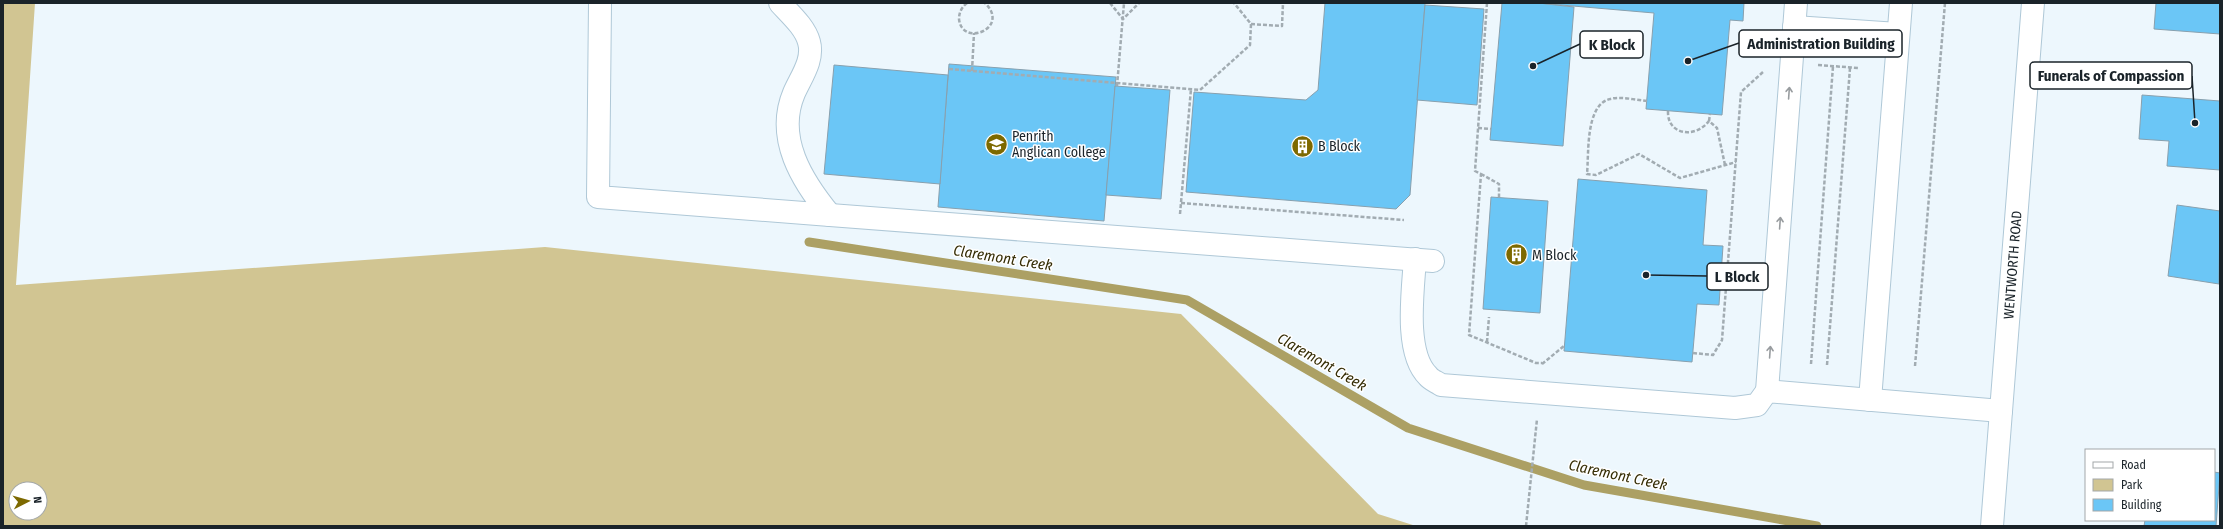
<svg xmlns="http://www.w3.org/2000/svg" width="2223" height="529" font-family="'Fira Sans Condensed',sans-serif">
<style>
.green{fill:#d1c592;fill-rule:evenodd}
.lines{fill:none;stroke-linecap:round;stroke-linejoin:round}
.stream{stroke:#aca064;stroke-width:9}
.building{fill:#6bc6f6;stroke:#88a0ae}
.minor-casing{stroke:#afc8d7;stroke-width:24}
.path{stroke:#a2acb2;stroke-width:2.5;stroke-dasharray:4 2;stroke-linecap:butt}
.minor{stroke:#fff;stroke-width:22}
.oneway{stroke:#989c9f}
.labels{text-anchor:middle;stroke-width:3;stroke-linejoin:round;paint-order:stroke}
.poi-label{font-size:14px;fill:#1a2329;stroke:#fff;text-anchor:start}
.street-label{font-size:14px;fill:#1a2329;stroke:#fff}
.water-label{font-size:15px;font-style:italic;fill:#352d05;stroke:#fff}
.leader{fill:none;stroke:#1a2329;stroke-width:1.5}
.callout-dot{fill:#1a2329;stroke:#fff;stroke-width:1.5}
.callout{fill:#fff;stroke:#1a2329;stroke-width:1.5}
.callout-label{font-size:15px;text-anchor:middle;font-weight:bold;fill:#1a2329}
</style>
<rect width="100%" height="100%" fill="#edf7fd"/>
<path class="green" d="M3,3H35L16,285L545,247L1181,314L1378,514L1416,526H3ZM16,489H40V513H16Z"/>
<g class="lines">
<path class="stream" d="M809,242L1187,300L1408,428L1584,485L1817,526"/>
</g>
<g class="building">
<path d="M1325,3H1425L1410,195L1396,209L1186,192L1194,92L1306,100L1318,90Z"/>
<path d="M1502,3H1538L1574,7L1563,146L1490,140Z"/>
<path d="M1538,3H1744L1743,21L1730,20L1722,115L1646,109L1654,13Z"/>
<path d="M2156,3H2220V34L2154,29Z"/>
<path d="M1425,5L1484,9L1477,105L1417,100Z"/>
<path d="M949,64L1116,77L1104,221L938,207Z"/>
<path d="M834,65L948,75L940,184L824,174Z"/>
<path d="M1115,86L1170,90L1161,199L1106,195Z"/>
<path d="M2142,95L2220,101V170L2167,166L2169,141L2139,139Z"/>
<path d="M1578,179L1707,190L1703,245L1723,246L1719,305L1697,304L1692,362L1564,351Z"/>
<path d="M1491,197L1548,201L1540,313L1483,309Z"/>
<path d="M2177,205L2220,211L2219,284L2168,276Z"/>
<path d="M2214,472L2220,473L2216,526H2144L2145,520H2214Z"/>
</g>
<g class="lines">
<defs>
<g id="minor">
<path d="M600,3L598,197L830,215C802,181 775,138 794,93C801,77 814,60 809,42C805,27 790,14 780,3"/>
<path d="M1794,27L1898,34"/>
<path d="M830,215L1433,261"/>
<path d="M1415,259C1413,290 1404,353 1428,376C1431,380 1437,382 1441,385L1735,408L1757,405L1767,391L2001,411"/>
<path d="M1767,391L1796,3"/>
<path d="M1870,400L1901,3"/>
<path id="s1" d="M1992,526L2033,3"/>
</g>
</defs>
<use href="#minor" class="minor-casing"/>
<g class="path">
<path d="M967,3C962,7 959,12 959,19C962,48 1011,28 985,3"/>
<path d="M1110,3L1123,19L1139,3"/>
<path d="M1487,3L1475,171L1481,174L1469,335L1536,363H1542"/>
<path d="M1251,24L1282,26L1283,3"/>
<path d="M1818,65L1858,68"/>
<path d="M949,69L1200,90L1250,45L1251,24L1234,3"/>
<path d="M972,71L974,33"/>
<path d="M1117,86L1124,3"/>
<path d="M1647,101C1635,100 1621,96 1610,99C1585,105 1589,154 1587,174L1596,175L1639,154L1680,178L1736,162"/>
<path d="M1668,111C1667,135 1695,139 1709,121L1717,128L1725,165"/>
<path d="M1709,121L1710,114"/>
<path d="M1478,128L1491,129"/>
<path d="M1481,174L1499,184V198"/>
<path d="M1181,203L1404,220"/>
<path d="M1180,214L1191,89"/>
<path d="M1487,342L1489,317"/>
<path d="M1693,353L1713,355L1722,340L1741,92L1763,72"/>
<path d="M1542,364L1564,346"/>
<path d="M1811,364L1833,66"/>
<path d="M1827,365L1850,68"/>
<path d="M1915,366L1945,3"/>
<path d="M1526,526L1537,419"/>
</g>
<use href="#minor" class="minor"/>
</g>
<defs><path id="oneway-shaft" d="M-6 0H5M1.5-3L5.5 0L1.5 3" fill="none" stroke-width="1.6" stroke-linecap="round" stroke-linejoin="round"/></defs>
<g class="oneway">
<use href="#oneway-shaft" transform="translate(1789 93) rotate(-86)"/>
<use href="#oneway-shaft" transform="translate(1780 223) rotate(-86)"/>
<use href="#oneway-shaft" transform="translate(1770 352) rotate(-86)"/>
</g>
<defs>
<symbol id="school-disc" viewBox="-11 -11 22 22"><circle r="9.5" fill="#7d6900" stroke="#fff"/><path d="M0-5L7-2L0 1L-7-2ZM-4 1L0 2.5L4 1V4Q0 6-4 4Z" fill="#fff"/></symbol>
<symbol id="building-disc" viewBox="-11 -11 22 22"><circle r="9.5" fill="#7d6900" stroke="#fff"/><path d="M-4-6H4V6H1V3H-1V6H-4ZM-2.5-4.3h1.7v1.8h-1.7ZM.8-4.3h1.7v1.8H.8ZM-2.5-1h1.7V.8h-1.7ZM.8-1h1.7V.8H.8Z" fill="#fff"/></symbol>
</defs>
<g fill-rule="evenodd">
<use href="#school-disc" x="984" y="132" width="25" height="25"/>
<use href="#building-disc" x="1290" y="134" width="25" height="25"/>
<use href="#building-disc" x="1504" y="242" width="25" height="25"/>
</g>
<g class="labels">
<g class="poi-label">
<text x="1012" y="141">Penrith<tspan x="1012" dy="16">Anglican College</tspan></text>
<text x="1318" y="151">B Block</text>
<text x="1532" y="260">M Block</text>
</g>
<g class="street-label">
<text dy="5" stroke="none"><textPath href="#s1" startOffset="262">WENTWORTH ROAD</textPath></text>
</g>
<g class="water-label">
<text transform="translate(1003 258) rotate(9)" y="5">Claremont Creek</text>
<text transform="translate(1322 362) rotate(30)" y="5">Claremont Creek</text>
<text transform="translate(1618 475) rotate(12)" y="5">Claremont Creek</text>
</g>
</g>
<path class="leader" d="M1688 61L1739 43M1533 66L1580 44M2195 123L2192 76M1646 275L1707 276"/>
<g class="callout-dot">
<circle cx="1688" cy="61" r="4"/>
<circle cx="1533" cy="66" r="4"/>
<circle cx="2195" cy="123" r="4"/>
<circle cx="1646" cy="275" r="4"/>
</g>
<g class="callout">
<rect x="1739" y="30" width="163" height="27" rx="4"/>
<rect x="1580" y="31" width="63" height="27" rx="4"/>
<rect x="2030" y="62" width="162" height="27" rx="4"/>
<rect x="1707" y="263" width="61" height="27" rx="4"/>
</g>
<g class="callout-label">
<text x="1821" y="49">Administration Building</text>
<text x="1612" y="50">K Block</text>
<text x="2111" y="81">Funerals of Compassion</text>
<text x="1737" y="282">L Block</text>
</g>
<rect width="2223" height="529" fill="none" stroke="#1a2329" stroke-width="8"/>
<rect x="2085" y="449" width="130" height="72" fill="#ffffff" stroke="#a3a7a9"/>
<rect x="2093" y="462" width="20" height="6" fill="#ffffff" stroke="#a3a7a9"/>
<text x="2121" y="469" font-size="12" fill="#1a2329">Road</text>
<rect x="2093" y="479" width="20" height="12" fill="#d1c592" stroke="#a3a7a9"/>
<text x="2121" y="489" font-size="12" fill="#1a2329">Park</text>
<rect x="2093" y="499" width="20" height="12" fill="#6bc6f6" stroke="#a3a7a9"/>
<text x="2121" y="509" font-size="12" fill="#1a2329">Building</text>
<g transform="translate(28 501) rotate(84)"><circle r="19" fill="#ffffff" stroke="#a3a7a9"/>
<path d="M0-3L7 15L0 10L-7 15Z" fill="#7d6900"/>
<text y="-6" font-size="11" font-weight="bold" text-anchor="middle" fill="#1a2329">N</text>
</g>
</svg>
